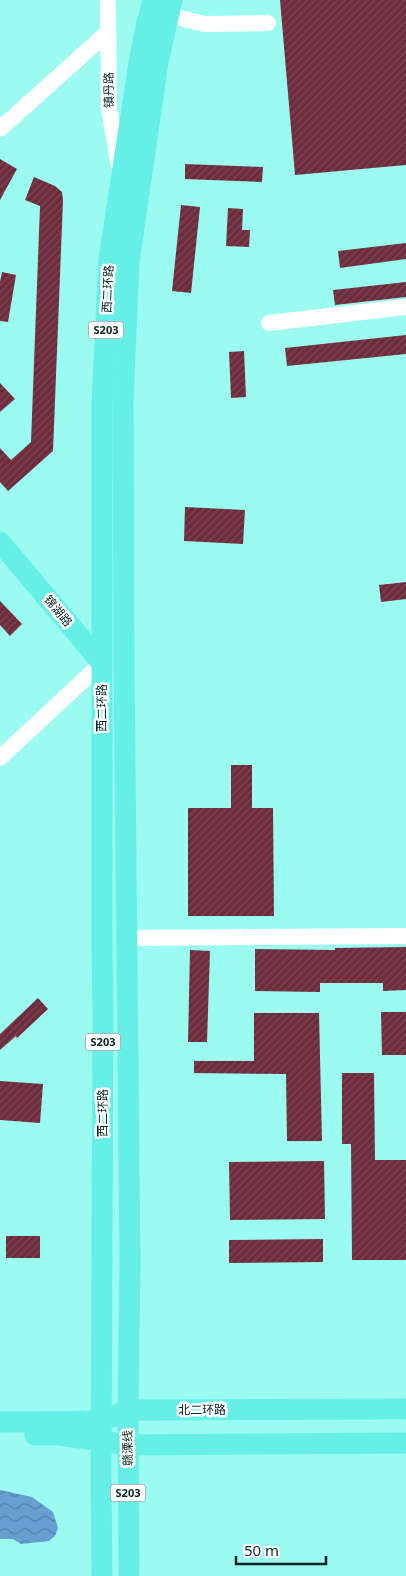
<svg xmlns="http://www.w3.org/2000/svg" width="406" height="1576" font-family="'Noto Sans','Noto Sans SC',sans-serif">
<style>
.water{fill:url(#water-waves)}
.building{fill:url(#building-hatch)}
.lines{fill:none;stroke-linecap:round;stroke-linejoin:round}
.minor{stroke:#fff;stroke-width:16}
.major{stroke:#66efe6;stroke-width:21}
.labels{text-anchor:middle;stroke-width:5;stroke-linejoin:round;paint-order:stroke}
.shield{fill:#fff;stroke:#516765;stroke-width:1}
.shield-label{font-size:11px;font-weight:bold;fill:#062623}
.street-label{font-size:12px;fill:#062623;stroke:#fff}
</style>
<defs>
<pattern id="water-waves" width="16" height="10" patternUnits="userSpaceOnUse" patternTransform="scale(1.25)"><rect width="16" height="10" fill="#679fd2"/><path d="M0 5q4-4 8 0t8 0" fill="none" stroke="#5381aa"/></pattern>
<pattern id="building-hatch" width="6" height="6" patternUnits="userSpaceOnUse" patternTransform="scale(1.25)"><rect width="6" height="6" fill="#6d2b3b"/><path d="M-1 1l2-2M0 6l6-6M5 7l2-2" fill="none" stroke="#7b4855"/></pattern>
</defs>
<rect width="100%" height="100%" fill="#9bfbf1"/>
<path class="water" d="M0,1490L32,1497L53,1512L58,1528L55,1536L49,1541L21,1544L13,1539H0Z"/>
<g class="building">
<path d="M280,0H406V165L295,175Z"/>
<path d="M0,159L17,169L0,200Z"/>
<path d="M185,164L263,167L262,182L185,179Z"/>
<path d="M34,177L55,186L62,192L63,200L53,451L8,491L0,482V448L11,460L31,442L40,206L25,200Z"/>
<path d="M181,205L200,207L191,293L172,291Z"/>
<path d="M228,208L243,209L242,230H250L249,247L226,246Z"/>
<path d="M406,243V259L340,268L338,251Z"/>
<path d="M2,272L16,275L8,322L0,321V282Z"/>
<path d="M406,282V297L335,305L333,290Z"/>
<path d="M406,335V354L287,366L285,348Z"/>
<path d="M244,351L246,397L231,398L229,352Z"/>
<path d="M0,383L15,399L0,412Z"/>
<path d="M185,507L245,510L243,544L184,541Z"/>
<path d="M406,582V599L381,602L379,585Z"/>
<path d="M0,601L22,624L10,636L0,625Z"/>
<path d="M231,765H252V808H273L274,916H188V808H231Z"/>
<path d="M406,947V990L383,991V983H320V992L255,991V949L335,950V948Z"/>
<path d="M190,950L210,951L207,1042H188Z"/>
<path d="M38,998L48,1009L17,1038L16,1036L0,1050V1034Z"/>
<path d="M381,1012H406V1055H382Z"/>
<path d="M254,1013H319L322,1141H287L286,1074L194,1073V1061H254Z"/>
<path d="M342,1073H374L375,1160H406V1260H352L351,1144H342Z"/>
<path d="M0,1081L43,1084L40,1123L0,1120Z"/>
<path d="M324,1161L325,1219L230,1220L229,1162Z"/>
<rect x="6" y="1236" width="34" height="22"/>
<path d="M323,1239V1262L229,1263V1240Z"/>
</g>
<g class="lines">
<g class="minor">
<path d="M108,0L109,109L119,167"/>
<path d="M168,15L204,24L268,23"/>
<path d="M0,129L108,32"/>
<path d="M269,323L406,307"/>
<path d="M0,758L102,663"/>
<path d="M127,938L406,936"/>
</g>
<g class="major">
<path d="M0,542L102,663"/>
<path d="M0,1422L101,1421L128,1410L406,1409"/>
<path d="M35,1435H60L128,1445L406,1443"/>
<path d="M102,1576L101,1477L103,1013L102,940V406L109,259L139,63L146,27L153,0"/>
<path d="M129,1576L128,1410L130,1262L124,663L123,402L129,262L158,62L172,0"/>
</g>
</g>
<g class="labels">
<g class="shield">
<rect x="88.5" y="321.5" width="35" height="17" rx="4"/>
<rect x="85.5" y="1033.5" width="35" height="17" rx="4"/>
<rect x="110.5" y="1484.5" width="35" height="17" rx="4"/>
</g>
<g class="shield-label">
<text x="106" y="334">S203</text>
<text x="103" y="1046">S203</text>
<text x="128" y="1497">S203</text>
</g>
<g class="street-label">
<text transform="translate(109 90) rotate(-91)" y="4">镇丹路</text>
<text transform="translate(108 289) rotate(-87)" y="4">西二环路</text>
<text transform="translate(58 611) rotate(50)" y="4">锦湖路</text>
<text transform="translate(102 708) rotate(-90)" y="4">西二环路</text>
<text transform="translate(103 1113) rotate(-90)" y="4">西二环路</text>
<text x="202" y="1414">北二环路</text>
<text transform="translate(128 1448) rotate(-91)" y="4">赣溧线</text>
</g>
</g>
<path d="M236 1556v8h90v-8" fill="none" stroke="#062623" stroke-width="2.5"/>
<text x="244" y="1556" font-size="15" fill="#062623" stroke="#ffffff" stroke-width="4" paint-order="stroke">50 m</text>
</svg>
